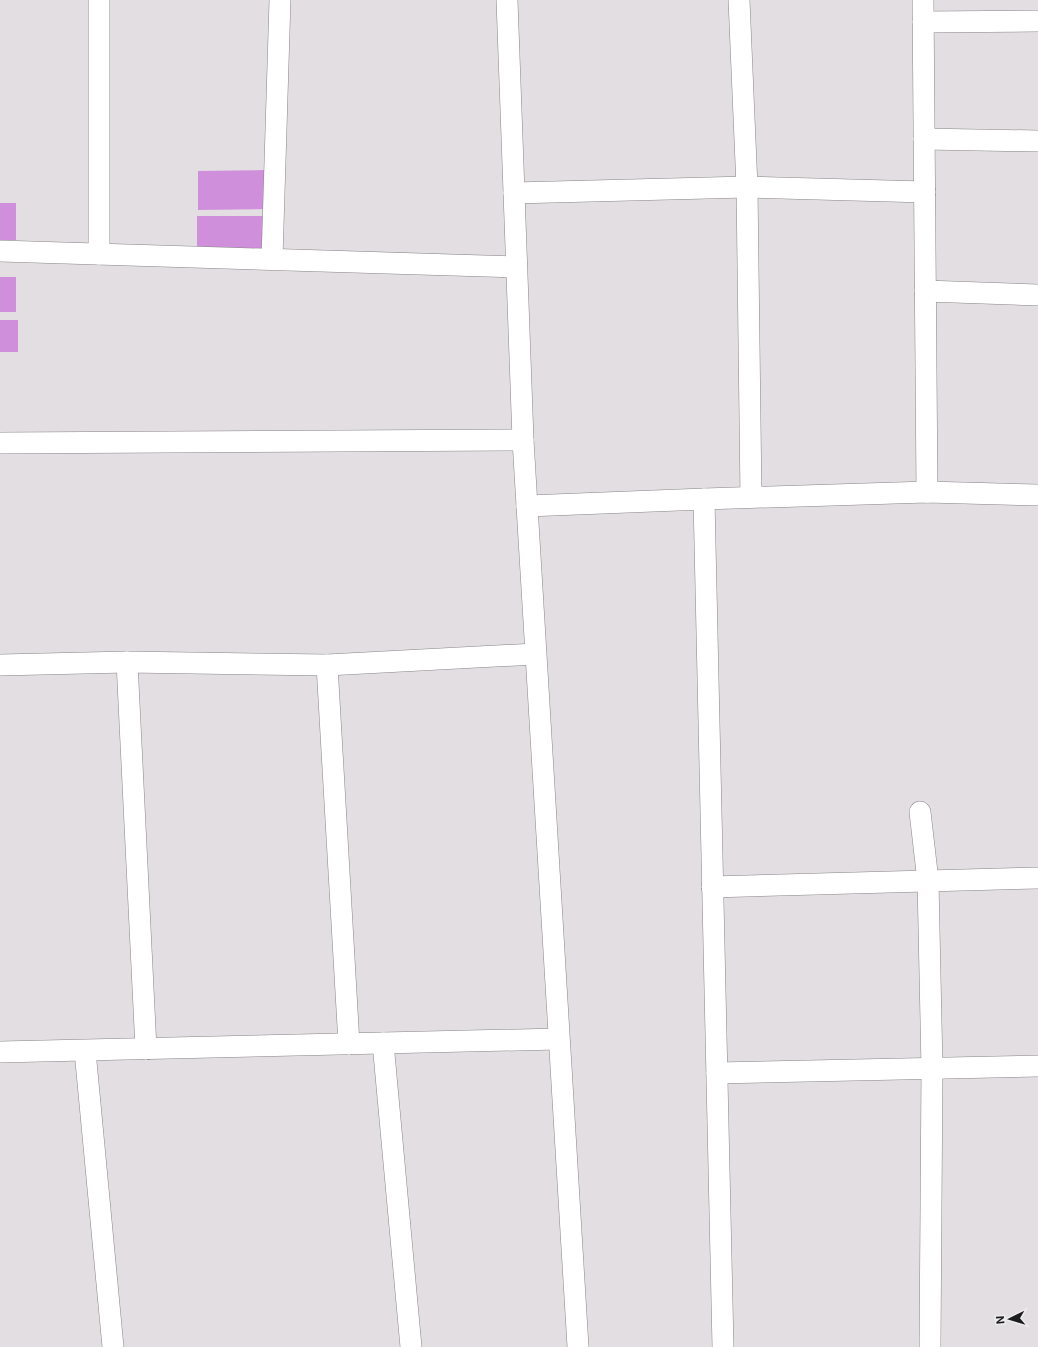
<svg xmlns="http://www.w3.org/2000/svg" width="1038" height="1347" font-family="Inter,sans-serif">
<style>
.building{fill:#d08fda}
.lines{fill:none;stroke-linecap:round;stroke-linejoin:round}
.street-casing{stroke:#888588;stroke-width:22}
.street{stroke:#fff;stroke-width:21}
</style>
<rect width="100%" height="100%" fill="#e2dee2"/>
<g class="building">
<path d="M266,170V209L198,210V171Z"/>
<rect x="0" y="203" width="16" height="37"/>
<rect x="197" y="216" width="68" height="33"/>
<rect x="0" y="277" width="16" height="35"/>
<rect x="0" y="320" width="18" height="32"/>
</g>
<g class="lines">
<defs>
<g id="street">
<path d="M99,0V254"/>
<path d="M507,0L523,440L578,1347"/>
<path d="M739,0L747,187L751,497"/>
<path d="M923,0L927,492"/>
<path d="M923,22L1038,21"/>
<path d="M924,139L1038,141"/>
<path d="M514,193L747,187L925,192"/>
<path d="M0,251L516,267"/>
<path d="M272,259L280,0"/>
<path d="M925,291L1038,295"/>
<path d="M0,443L523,440"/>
<path d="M704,499L723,1347"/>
<path d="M527,506L704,499L927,492L1038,495"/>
<path d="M0,665L127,662"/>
<path d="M327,665L349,1044"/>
<path d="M920,812L928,881L932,1068L930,1347"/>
<path d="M712,887L1038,878"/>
<path d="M383,1043L411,1347"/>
<path d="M146,1049L127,662L327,665L535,654"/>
<path d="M85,1051L113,1347"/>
<path d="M0,1052L558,1039"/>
<path d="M717,1073L1038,1066"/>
</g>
</defs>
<use href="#street" class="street-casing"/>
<use href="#street" class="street"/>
</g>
<g transform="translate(1010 1319) rotate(265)" stroke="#efecef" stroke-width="3" paint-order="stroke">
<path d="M0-3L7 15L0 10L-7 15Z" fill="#1d1c1d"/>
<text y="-6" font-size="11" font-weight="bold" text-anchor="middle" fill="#1d1c1d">N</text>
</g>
</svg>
